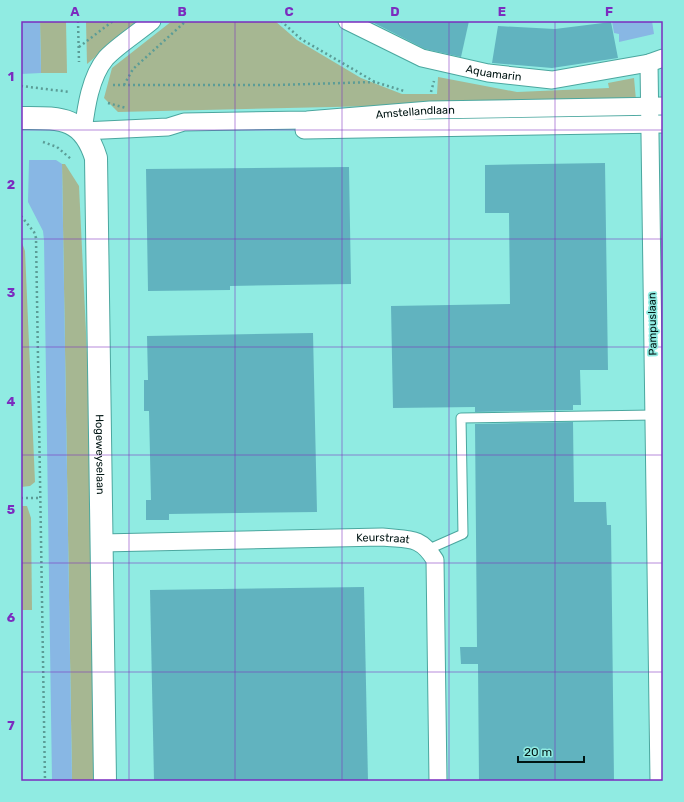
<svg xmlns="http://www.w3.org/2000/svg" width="684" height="802" font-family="Rubik,sans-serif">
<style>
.green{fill:#a6b792}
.water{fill:#88b7e4}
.building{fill:#61b3bf}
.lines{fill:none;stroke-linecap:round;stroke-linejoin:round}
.service-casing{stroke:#4ba79f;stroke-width:11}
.minor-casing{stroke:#4ba79f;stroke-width:19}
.secondary-casing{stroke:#4ba79f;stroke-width:24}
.path{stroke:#5b9c96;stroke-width:2.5;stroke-dasharray:2 3;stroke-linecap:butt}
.service{stroke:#fff;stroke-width:9}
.minor{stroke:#fff;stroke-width:17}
.secondary{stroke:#fff;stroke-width:22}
.grid{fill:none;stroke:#7b2cbf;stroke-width:1;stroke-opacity:0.55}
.labels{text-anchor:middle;stroke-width:3.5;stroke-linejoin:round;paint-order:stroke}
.street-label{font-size:11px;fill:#001513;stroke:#90ebe2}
.neatline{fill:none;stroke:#7b2cbf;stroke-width:1.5}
.grid-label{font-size:13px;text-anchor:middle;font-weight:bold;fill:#7b2cbf}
</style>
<rect width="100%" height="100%" fill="#90ebe2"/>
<g class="green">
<path d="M40,21H66L67,73H41Z"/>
<path d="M86,21H137L87,64Z"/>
<path d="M172,21H275L297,40L361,78L402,94H437L438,77L517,92L609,88L608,83L634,78L636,100L118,112L104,98L112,68Z"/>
<path d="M62,164H65L79,186L92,458L96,781H72Z"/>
<path d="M21,240L25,251L35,482L30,486L21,487Z"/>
<path d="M21,506H27L31,518L32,610H21Z"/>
</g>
<g class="water">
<path d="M21,21H40L41,73L21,74Z"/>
<path d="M612,21H652L654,34L619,42V34L614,33Z"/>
<path d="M29,160H56L62,164L72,781H52L44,240L43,231L28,202Z"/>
</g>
<g class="building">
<path d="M370,21H469L461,57L425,49Z"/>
<path d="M611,22L618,58L552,68L492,63L498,26L555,29Z"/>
<path d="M605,163L608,370H580L581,405H573V410L475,412V407L393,408L391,306L510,304L509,213H485V165Z"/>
<path d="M349,167L351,284L230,286V290L148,291L146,169Z"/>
<path d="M313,333L317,512L169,514V520H146V500H151L149,411H144V380H148L147,336Z"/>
<path d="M573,422L574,502H606L607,525H611L614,781H479L478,664H461L460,647H477L475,424Z"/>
<path d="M364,587L368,781H154L150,590Z"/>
</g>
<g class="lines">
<defs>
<path id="service" d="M429,549L463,534L461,418L654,415"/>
<g id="minor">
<path id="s1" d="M152,21C139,32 117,46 106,58C90,77 86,108 83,131L168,127L184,122L307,120L430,110L663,106"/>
<path id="s2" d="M347,21L422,58L488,73L552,80L649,63"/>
<path d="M304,130L663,124"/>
<path id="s3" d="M101,543L382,537C408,540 420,535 435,560L438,781"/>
<path d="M659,781L649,63L663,58"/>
</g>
<g id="secondary">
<path id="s4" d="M21,118C60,118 83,116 96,158L105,781"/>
</g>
</defs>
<use href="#service" class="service-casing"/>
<use href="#minor" class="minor-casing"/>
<use href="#secondary" class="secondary-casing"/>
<g class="path">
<path d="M78,21L79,62"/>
<path d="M281,21L301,39L375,82L404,91"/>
<path d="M79,47L113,21"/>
<path d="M113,85H277L375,82"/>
<path d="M124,85L133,69L186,21"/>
<path d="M21,86L70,92"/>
<path d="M431,92L434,81"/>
<path d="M108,103L126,108"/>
<path d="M43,142L57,147L71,159"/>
<path d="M21,216L34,232L36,238L45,781"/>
<path d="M21,498H40"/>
</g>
<use href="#service" class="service"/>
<use href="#minor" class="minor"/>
<use href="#secondary" class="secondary"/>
</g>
<path class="grid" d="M129,21V781M235,21V781M342,21V781M449,21V781M555,21V781M21,130H663M21,239H663M21,347H663M21,455H663M21,563H663M21,672H663"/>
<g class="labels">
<g class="street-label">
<text dy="4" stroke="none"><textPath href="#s2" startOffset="157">Aquamarin</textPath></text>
<text dy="4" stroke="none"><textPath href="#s1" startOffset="470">Amstellandlaan</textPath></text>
<text transform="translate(652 324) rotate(-91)" y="4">Pampuslaan</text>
<text dy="4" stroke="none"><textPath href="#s4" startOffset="391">Hogeweyselaan</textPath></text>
<text dy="4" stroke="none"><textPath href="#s3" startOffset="282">Keurstraat</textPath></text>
</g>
</g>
<rect width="684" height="802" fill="none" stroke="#90ebe2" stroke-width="44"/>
<path d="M518 756v6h66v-6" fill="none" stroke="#001513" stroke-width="2"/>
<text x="524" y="756" font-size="12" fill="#001513" stroke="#90ebe2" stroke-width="3" paint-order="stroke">20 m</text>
<rect x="22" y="22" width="640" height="758" class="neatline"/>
<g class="grid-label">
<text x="75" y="16">A</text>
<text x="182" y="16">B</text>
<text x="289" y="16">C</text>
<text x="395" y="16">D</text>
<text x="502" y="16">E</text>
<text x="609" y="16">F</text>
<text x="11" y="81">1</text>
<text x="11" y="189">2</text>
<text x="11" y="297">3</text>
<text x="11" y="406">4</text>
<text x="11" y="514">5</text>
<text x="11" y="622">6</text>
<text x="11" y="730">7</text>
</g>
</svg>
